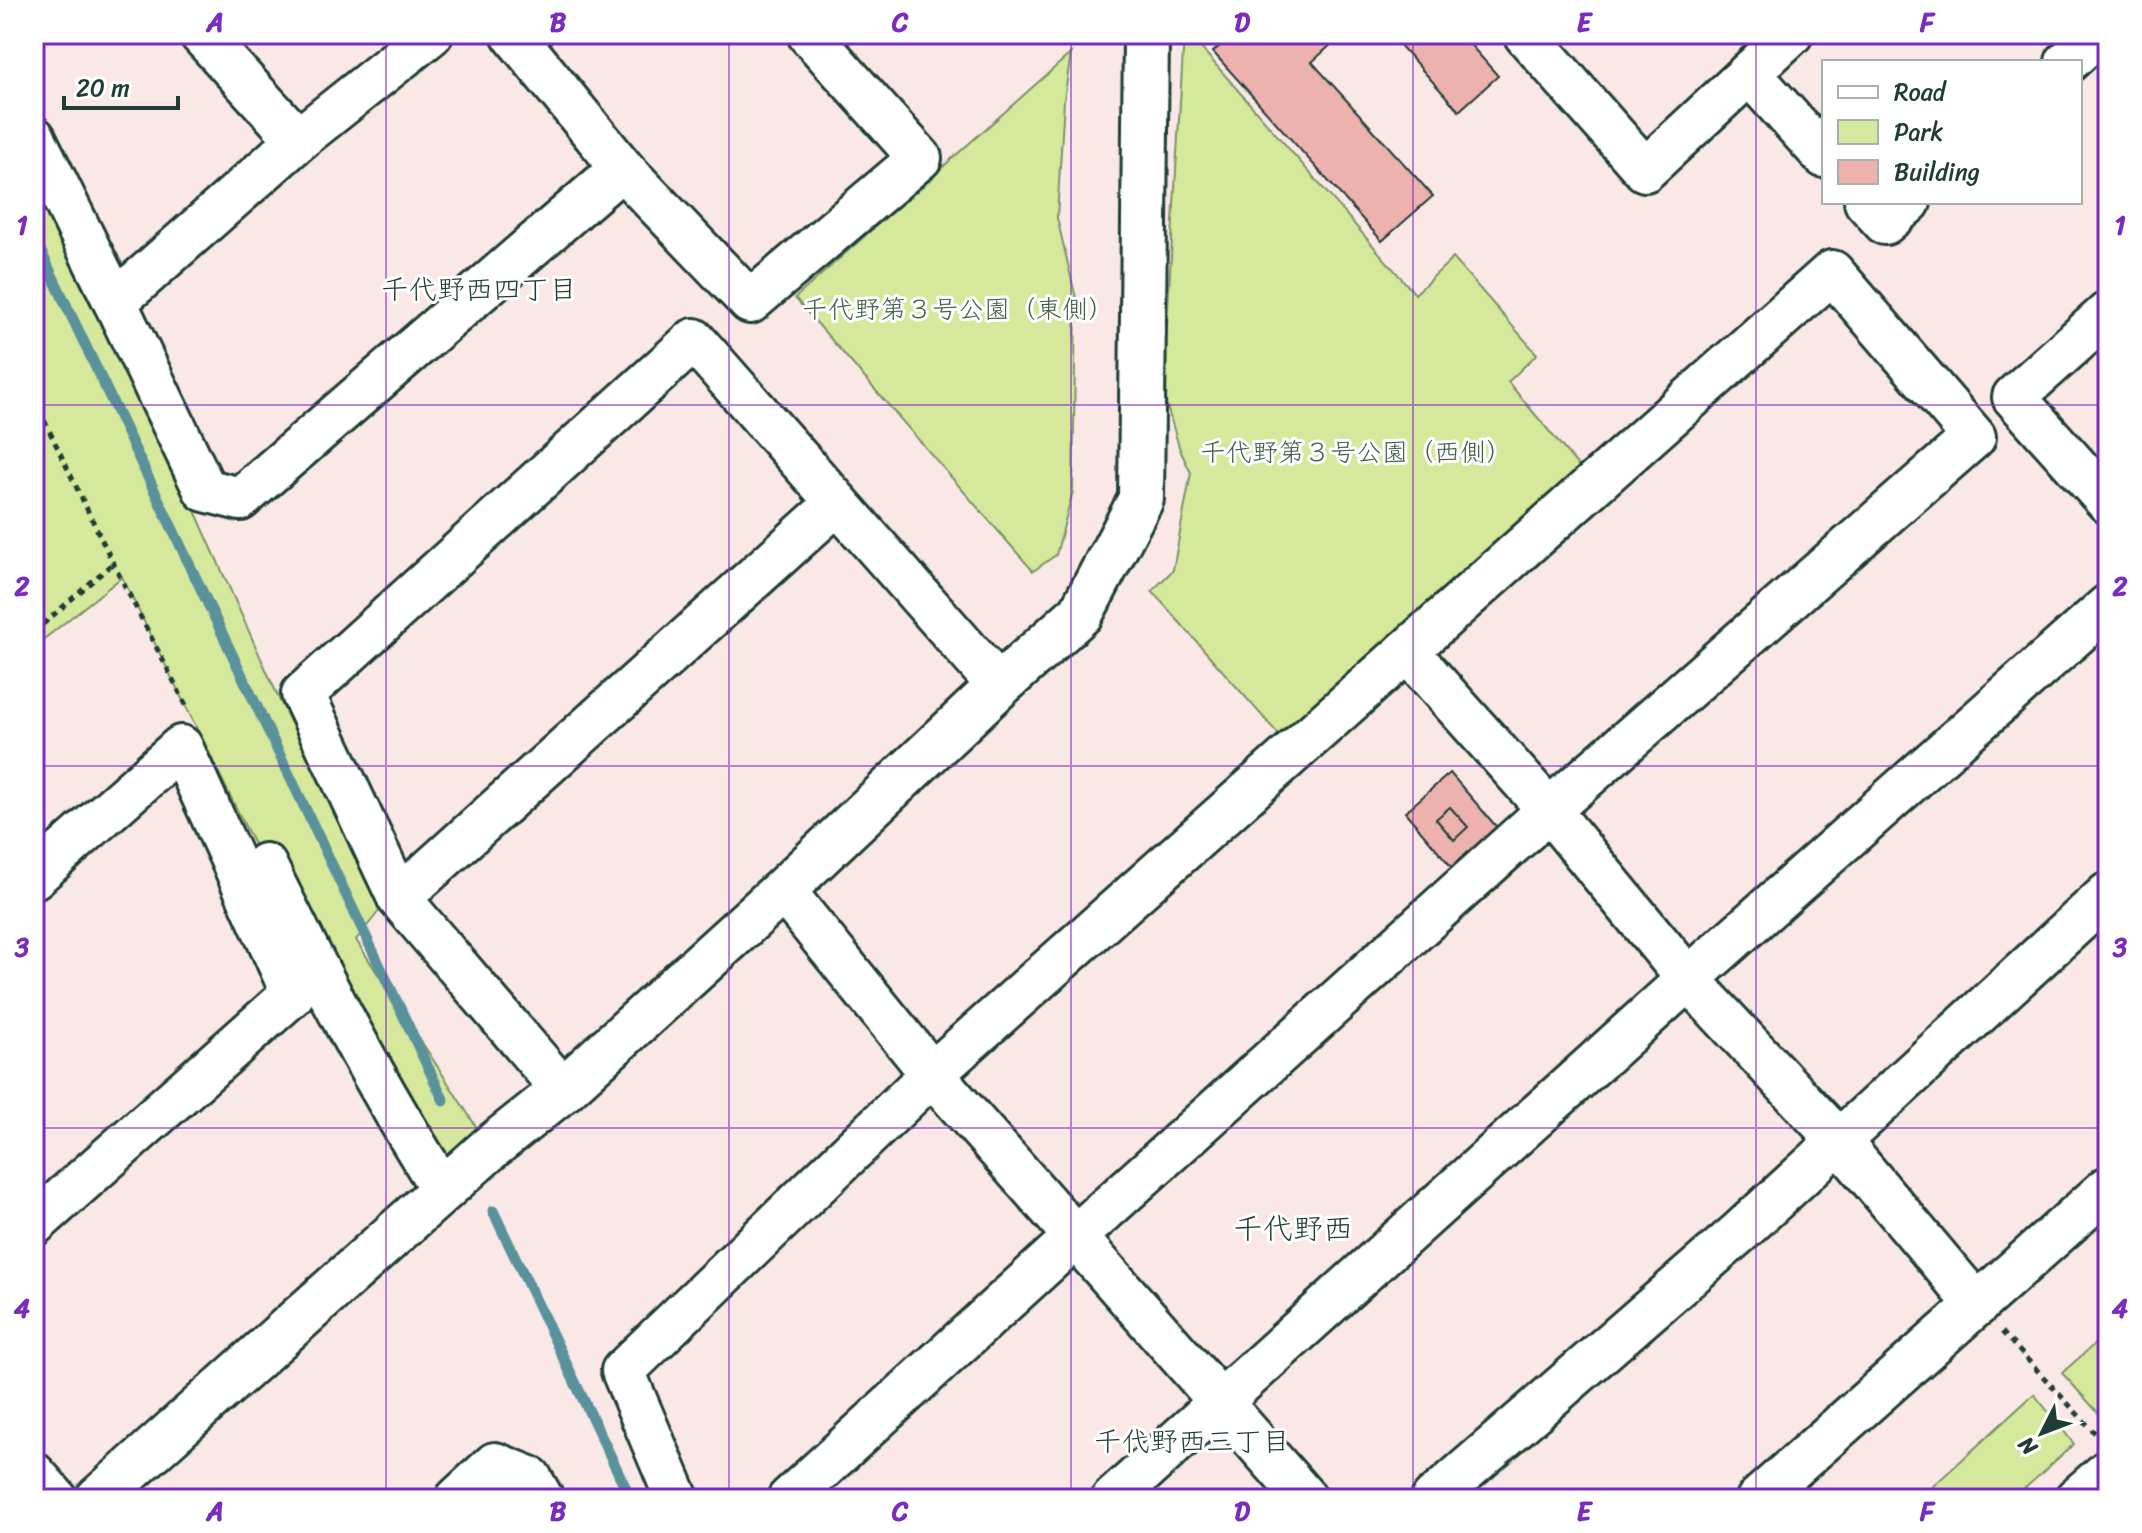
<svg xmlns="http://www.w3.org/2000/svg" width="2142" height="1533" font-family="Sriracha,'Klee One',sans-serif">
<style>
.green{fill:#d5e89c;stroke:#7a9268;stroke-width:2}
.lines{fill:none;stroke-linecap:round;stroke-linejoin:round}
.stream{stroke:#5a929c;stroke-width:11}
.building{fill:#edb2ae;stroke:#1f3d34;stroke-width:2}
.street-casing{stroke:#1f3d34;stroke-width:48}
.secondary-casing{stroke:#1f3d34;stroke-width:50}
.path{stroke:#1f3d34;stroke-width:5;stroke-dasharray:6 6;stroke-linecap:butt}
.street{stroke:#fff;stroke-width:42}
.secondary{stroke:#fff;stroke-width:44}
.grid{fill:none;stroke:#7b2cbf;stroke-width:2;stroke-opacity:0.55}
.labels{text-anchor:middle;stroke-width:6;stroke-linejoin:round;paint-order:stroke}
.park-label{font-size:26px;fill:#435f49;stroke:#fff}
.neighbourhood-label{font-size:28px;fill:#1f3d34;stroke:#fff}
.quarter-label{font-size:30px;fill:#1f3d34;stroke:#fff}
.neatline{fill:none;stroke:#7b2cbf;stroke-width:3}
.grid-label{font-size:26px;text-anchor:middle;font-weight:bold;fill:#7b2cbf}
</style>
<rect width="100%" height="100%" fill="#fae8e7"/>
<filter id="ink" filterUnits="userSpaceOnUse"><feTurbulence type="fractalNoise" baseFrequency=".0125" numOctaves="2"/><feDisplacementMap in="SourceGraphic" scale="16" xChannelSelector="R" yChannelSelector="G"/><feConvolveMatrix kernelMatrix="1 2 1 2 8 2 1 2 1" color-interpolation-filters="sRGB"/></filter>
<g filter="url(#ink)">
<g class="green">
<path d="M1184,34H1189L1415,294L1453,258L1537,354L1508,382L1585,474L1287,744L1152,591L1173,570L1191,473L1180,450L1163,393Z"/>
<path d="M1071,53L1064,100L1057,218L1076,298L1073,491L1056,555L1033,571L795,298Z"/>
<path d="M34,173L192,504L280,701L383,906L356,940L490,1148L443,1190L319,976L122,577L34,647Z"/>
<path d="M2108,1332V1412L2102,1417L2062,1373Z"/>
<path d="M2034,1394L2074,1444L2013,1499H1919Z"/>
</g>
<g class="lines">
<g class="stream">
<path d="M34,237L444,1101"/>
<path d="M493,1211L631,1499"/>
</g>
</g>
<g class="building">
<path d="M1233,34H1339L1332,40L1334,42L1312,62L1433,196L1382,241L1213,52Z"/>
<path d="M1390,34H1461L1498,76L1459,111Z"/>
<path d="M1450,773L1501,832L1455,871L1405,812Z"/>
<path d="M1450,807L1468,827L1454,840L1436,819Z"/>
</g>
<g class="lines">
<defs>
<g id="street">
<path d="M201,34L298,140"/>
<path d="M513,34L622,168L750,302L920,158L809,34"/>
<path d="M1525,34L1645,170L1791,34"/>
<path d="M2067,62L2098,34"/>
<path d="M1749,73L1824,156"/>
<path d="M34,138L115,302L298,140L431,34"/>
<path d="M1866,202L1885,223L1909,202"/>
<path d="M115,302L205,490L240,499L622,168"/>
<path d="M2108,313L2014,397L2108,502"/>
<path d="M1407,651L1549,810L1688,979L1839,1141L1977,1305"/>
<path d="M265,865C320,977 376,1086 443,1190"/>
<path d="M34,877L181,747L293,994L34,1224"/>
<path d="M783,890L932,1074L1306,1499"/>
<path d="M399,898L836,504"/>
<path d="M563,1090L399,898L303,694L694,340L999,686"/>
<path d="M34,1474L56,1499"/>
<path d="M457,1499L495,1464L530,1478L542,1499"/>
<path d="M677,1499L623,1371L932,1074L1832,272L1974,437L1549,810L1075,1237L789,1499"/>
<path d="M1113,1499L1688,979L2108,606"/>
<path d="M1433,1499L1741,1231L2108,894"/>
<path d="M1758,1499L2108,1188"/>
<path d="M2076,1499L2108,1471"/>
</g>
<path id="secondary" d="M98,1499L490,1148L563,1090L783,890L999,686L1081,613L1141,499L1146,37L1144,34"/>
</defs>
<use href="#street" class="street-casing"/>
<use href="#secondary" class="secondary-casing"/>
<g class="path">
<path d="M34,399L113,563L188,709"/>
<path d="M34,632L113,563"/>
<path d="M2002,1332L2095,1433"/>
</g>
<use href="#street" class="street"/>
<use href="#secondary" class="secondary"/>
</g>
</g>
<path class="grid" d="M386,34V1499M729,34V1499M1071,34V1499M1413,34V1499M1756,34V1499M34,405H2108M34,766H2108M34,1128H2108"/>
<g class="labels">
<g class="park-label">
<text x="958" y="318">千代野第３号公園（東側）</text>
<text x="1356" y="461">千代野第３号公園（西側）</text>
</g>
<g class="neighbourhood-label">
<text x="479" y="299">千代野西四丁目</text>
<text x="1192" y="1451">千代野西三丁目</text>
</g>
<g class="quarter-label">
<text x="1293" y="1239">千代野西</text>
</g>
</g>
<rect width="2142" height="1533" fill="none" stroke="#fff" stroke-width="88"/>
<rect x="1822" y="60" width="260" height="144" fill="#ffffff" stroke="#a5b1ae" stroke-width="2"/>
<rect x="1838" y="86" width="40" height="12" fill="#ffffff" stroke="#a5b1ae" stroke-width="2"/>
<text x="1894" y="100" font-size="24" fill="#1f3d34">Road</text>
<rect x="1838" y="120" width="40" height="24" fill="#d5e89c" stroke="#a5b1ae" stroke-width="2"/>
<text x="1894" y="140" font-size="24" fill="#1f3d34">Park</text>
<rect x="1838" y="160" width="40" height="24" fill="#edb2ae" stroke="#a5b1ae" stroke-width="2"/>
<text x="1894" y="180" font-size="24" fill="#1f3d34">Building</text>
<g transform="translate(2042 1433) rotate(228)" stroke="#ffffff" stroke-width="6" paint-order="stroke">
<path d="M0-6L14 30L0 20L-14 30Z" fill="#1f3d34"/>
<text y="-12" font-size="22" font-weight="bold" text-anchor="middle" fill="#1f3d34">N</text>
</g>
<path d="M64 96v12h114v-12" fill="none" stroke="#1f3d34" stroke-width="4"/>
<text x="76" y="96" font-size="24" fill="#1f3d34" stroke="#ffffff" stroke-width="6" paint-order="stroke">20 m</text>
<rect x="44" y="44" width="2054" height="1445" class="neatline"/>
<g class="grid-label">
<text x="215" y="31">A</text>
<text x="558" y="31">B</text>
<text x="900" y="31">C</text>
<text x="1242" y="31">D</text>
<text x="1584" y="31">E</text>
<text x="1927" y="31">F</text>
<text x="22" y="234">1</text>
<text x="2120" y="234">1</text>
<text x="22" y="595">2</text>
<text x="2120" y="595">2</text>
<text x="22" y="956">3</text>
<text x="2120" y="956">3</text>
<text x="22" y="1317">4</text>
<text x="2120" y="1317">4</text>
<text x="215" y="1520">A</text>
<text x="558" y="1520">B</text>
<text x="900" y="1520">C</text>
<text x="1242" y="1520">D</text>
<text x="1584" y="1520">E</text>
<text x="1927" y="1520">F</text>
</g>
</svg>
